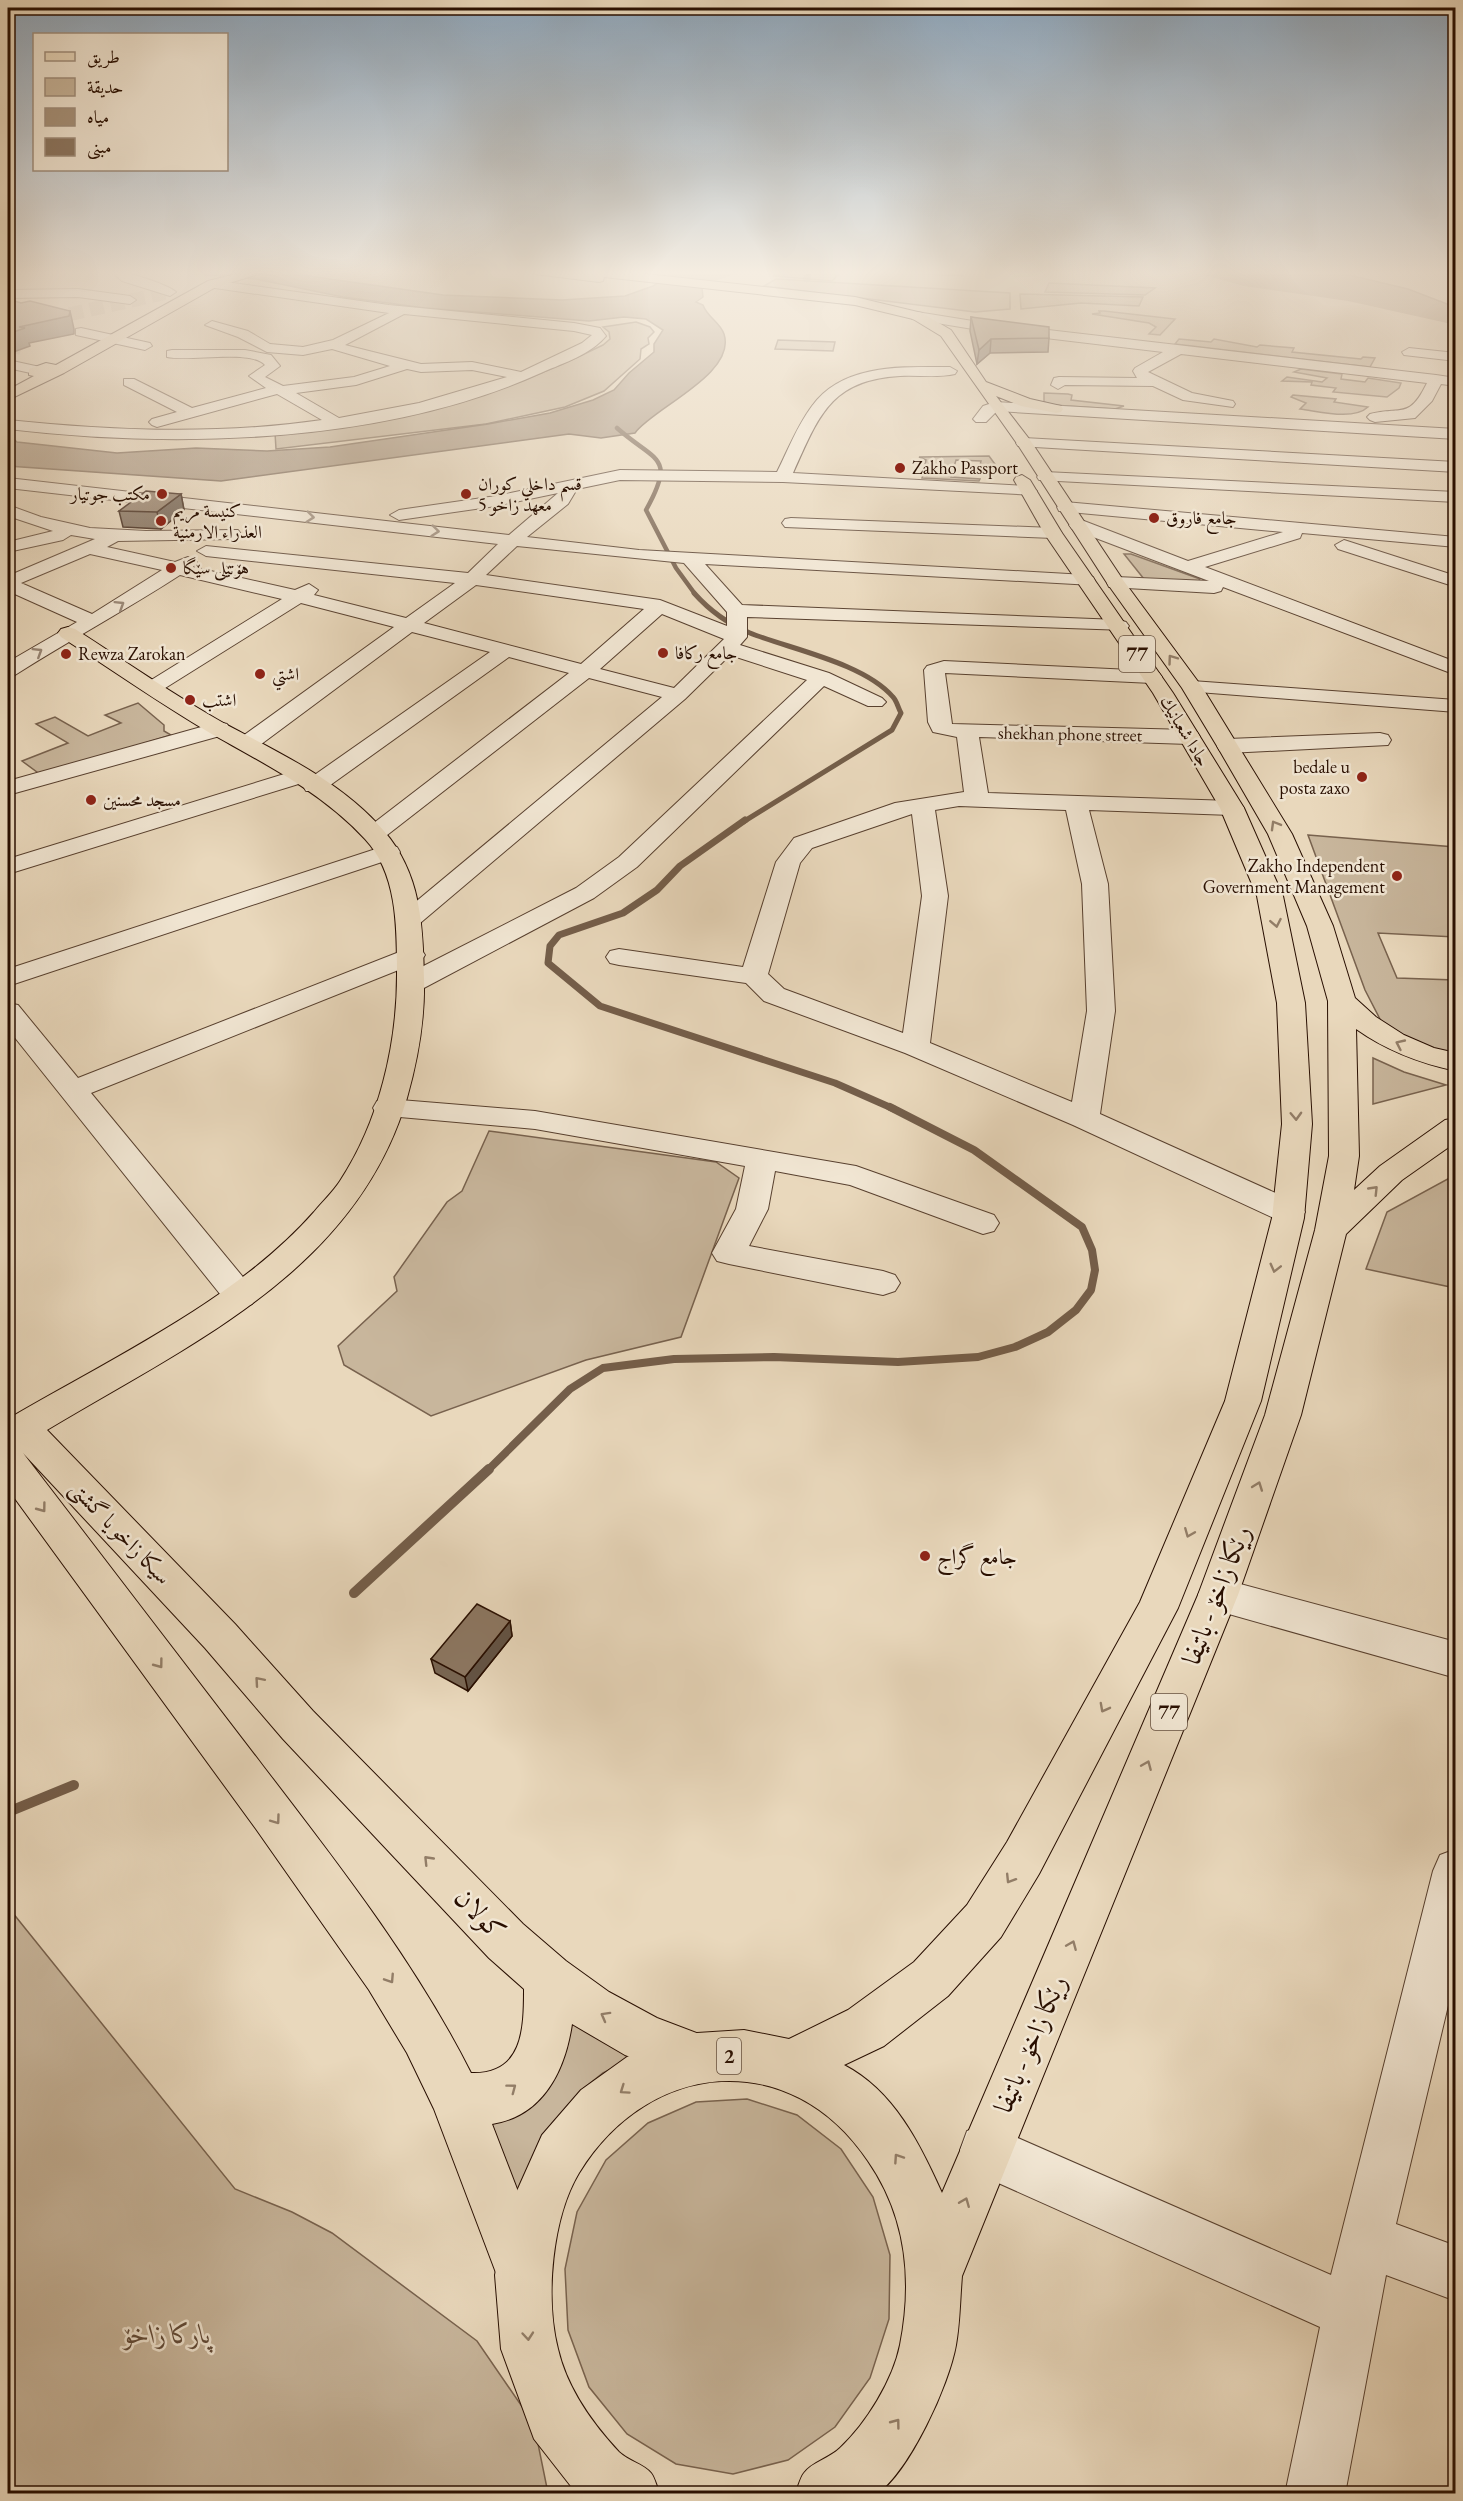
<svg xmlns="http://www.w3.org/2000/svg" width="1463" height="2501" font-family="'EB Garamond',Amiri,serif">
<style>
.green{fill:#c8b69c;stroke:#78624e;stroke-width:1.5}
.water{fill:#a7937c;stroke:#745e4a;stroke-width:1.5}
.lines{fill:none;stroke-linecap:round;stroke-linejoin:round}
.stream-far4{stroke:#745e4a;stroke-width:4.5}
.stream-far3{stroke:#745e4a;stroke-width:5}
.stream-far2{stroke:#745e4a;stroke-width:7}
.stream-far1{stroke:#745e4a;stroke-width:8}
.stream{stroke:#745e4a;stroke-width:10}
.river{fill:#a7937c;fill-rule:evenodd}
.minor-tunnel{stroke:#ccbaa0;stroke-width:14;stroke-dasharray:14 7;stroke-linecap:butt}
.minor-casing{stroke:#58402f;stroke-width:2}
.major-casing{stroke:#280e00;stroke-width:2}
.highway-casing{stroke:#280e00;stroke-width:2}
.minor{fill:#f1e6d3;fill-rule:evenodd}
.major{fill:#e9d8bc;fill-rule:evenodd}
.highway{fill:#e9d8bc;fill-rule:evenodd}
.wall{fill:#786654;stroke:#280e00;stroke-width:1.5}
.shaded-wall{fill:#625345;stroke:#280e00;stroke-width:1.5}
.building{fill:#8c7762;stroke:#280e00;stroke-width:1.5}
.oneway{stroke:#978574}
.oneway2{stroke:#927d67}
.poi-dot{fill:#8f2418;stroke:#f1e6d3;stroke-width:2}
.labels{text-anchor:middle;stroke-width:5;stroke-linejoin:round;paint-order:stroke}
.far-poi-label{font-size:18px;fill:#280e00;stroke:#f1e6d3;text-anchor:start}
.far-street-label{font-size:18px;fill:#280e00;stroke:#f1e6d3}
.shield{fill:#f1e6d3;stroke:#644f3f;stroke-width:1.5}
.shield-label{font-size:21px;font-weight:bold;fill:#280e00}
.street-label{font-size:22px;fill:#280e00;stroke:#f1e6d3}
.poi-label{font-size:22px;fill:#280e00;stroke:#f1e6d3;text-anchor:start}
.near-street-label{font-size:27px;fill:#280e00;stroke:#f1e6d3}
.near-park-label{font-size:27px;font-style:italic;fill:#604937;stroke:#f1e6d3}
</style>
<rect width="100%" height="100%" fill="#e9d8bc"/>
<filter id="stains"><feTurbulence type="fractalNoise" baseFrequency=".00333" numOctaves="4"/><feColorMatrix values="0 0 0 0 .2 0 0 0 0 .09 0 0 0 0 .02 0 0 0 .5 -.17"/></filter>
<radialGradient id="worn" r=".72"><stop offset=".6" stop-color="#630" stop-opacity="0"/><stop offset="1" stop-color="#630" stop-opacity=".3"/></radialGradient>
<g class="green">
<path d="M782,270L840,273L832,281L774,276Z"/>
<path d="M852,270H963V276Z"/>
<path d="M776,279L1010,293V309L975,312L764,286Z"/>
<path d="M1049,283L1155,288L1145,295L1045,292Z"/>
<path d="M1020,294L1143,297L1139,306L1081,303L1021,309Z"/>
<path d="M1099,311H1104L1175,319L1160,335L1149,334L1156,327L1149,323L1092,314L1100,313Z"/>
<path d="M636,322L650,327L654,332L648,338L649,344L641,349L640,359L604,391L565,407L486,424L276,449L275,433C327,425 381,420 433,409C493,395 548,372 603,345L610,339L609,332L603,327Z"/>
<path d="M1179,339L1211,342L1214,339L1257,347L1260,345L1294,348L1292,352L1361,359L1363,357L1375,358L1370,367L1175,344Z"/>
<path d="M778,340L835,342L833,351L775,349Z"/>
<path d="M1301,369L1342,374L1341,379L1365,382L1368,378L1401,383L1399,388L1387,397L1333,392L1336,388L1311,385L1312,382L1282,381L1287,377L1322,382L1327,378L1294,372Z"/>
<path d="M1044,393L1068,394L1072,395L1071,400L1124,406L1115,409L1053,405L1044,402Z"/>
<path d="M1293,395L1336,399L1334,402L1368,407C1353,421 1318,411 1300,409L1306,403L1291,397Z"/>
<path d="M989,456L1000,471L979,470L981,461L956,460L951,477L980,479L979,481L922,478L926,460L919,457Z"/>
<path d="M1124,554H1131L1200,579L1198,582L1144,579Z"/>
<path d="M138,703L164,725V731L171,735L41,775L22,761L68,743L36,724L55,717L88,736L121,723L105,715Z"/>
<path d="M1308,835L1455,847V937L1378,933L1397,978L1455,980V1058L1419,1047L1382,1023L1365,990Z"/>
<path d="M1373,1058L1404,1072L1446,1085L1373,1104Z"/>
<path d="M489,1131L716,1162L739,1178L681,1337L586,1360L431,1416L344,1365L338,1346L397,1291L394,1277L447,1202L462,1191Z"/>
<path d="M1455,1175V1288L1366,1269L1387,1212Z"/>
<path d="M8,1907L235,2189L292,2212L332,2233L477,2341L534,2424L548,2493H8Z"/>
<path d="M563,2006L639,2056L603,2073L583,2089L521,2202L481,2112Z"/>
<path d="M747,2099L797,2115L841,2149L873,2197L890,2255L889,2319L870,2378L835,2427L788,2460L733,2474L676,2464L627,2434L589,2387L568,2330L565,2269L577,2212L606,2160L648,2123L696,2102Z"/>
</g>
<g class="water">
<path d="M153,270H266L443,295L562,300L625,296L653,286L680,270H727L702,288L703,297L696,302L703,305C707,317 720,322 724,334C737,374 653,408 635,433L601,438L569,434L221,481L8,466V434L17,442L117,453L196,448L267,451L330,447L488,424L550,413L593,400L614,390L629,373L654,352V344L663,330L646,319L624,317L589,321L425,308L343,297L256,279Z"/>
<path d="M1213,270H1328L1408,289L1455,307V317L1329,292L1243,280Z"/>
</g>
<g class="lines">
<path class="stream-far4" d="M617,428C655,462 677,455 646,510L676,568L695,594"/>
<path class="stream-far3" d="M694,593C710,611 728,624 750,633C790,649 864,663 893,697C897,701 898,708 901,713L892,730L743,822"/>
<path class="stream-far2" d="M745,820L680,866L657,890L623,913L559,935L550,946L548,963L600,1006L835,1083L894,1109"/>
<path class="stream-far1" d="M488,1470L570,1389L603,1368L674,1359L774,1357L898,1362L978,1357L1015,1347L1048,1332L1076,1310L1091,1290L1095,1270L1092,1250L1082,1227L974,1150L890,1107"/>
<g class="stream">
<path d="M354,1593L489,1469"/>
<path d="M8,1812L74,1785"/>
</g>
<g class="river">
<path d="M712,270H739L736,274L699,286L672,306H658L656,302L687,278Z"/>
<path d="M1198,270C1222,270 1243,275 1266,279C1330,287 1392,299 1456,313V325L1348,301L1244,286L1201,274Z"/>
</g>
<g class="minor-tunnel">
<path d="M8,328L165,293"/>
<path d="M8,344L28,350"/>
</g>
<defs>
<g id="minor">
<path d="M8,270H28L8,277Z"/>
<path d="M110,270C122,270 167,284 176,292L170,296L122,281Z"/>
<path d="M212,280L389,305L574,323L600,328L606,336C591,354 564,363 543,372C386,444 177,449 8,429V420C113,431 218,435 322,420L277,394L157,427L152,425L149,422L152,419L177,412L124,385V379H134L192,408L266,388L249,376L265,365C251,349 189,362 167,357V351L172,350H245L271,355L280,366L265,377L283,386L354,377L390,366L332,349L303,355L267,352L238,337L205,325L212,321L248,331L270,344L303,347L333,340L389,313L208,287L206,284ZM404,314L574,331L592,335L582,343L521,372L472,362L421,364L345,345ZM407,369L421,372L472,370L507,377L419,403L339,418L296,393L356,385Z"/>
<path d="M78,289L130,296L136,300L130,304L78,297L8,298V290Z"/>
<path d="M917,312L979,322L1436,375L1456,378V386L1441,384L1432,401L1415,418L1375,422L1370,420L1367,417L1370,414C1402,406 1409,420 1427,383L1181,354L1148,372L1192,393L1233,401L1235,404L1233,407L1183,400L1153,386L1065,385L1058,389L1051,385L1054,378L1059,377L1137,378L1133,371L1135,368L1163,352L979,330L912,319L911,316Z"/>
<path d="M81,328L150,343L152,346L145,350L76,335V329Z"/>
<path d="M1409,348L1456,353V361L1404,355L1402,352Z"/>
<path d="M8,360L40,367L42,370L35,374L8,368Z"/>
<path d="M950,367L957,371L955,374C938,378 918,375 900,376C830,380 819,416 793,473L1029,486L1037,491L1035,495L783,482L620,480L577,489L568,504L527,537L639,550L1086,575L1093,577L1095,581L1093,585L705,564L742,605L1119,620L1126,622L1129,626L1126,630L747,617V637L740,645L829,673L882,698L886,702L882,706H868L824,686L637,867L594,898L422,989L412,991L402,989L398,983L402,977L576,888L619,857L807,680L730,655L685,699L419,924L410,927L401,924L397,919L401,914L662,697L589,678L382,839L374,841L366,839L362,834L366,829L569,673L509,657L322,791H306L303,786L305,782L8,874V859L294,771H310L313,776L490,652L412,632L256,748H240L237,743L240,738L394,627L301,603L162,690H148L145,686L148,682L282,599L180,575C126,610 70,640 15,675L8,677V662L77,622L8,591V576L95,539L71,535L63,540L8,552V542L53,531L8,516V505L41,517L90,528L146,531L238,530L241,534L238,538L232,539L118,541L107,547L175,562L188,557L197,562L193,567L295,590L309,584L318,590L314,595L406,618L455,583L206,556L197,551L206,546L468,573L498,544L8,488V478L509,535L558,493L496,506L399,520L390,515L399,510L496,496L620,470L777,472C788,450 797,426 812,406C843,363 903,367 950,367ZM517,546L684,563L727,612V626L660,600L486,575ZM90,554L162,570L92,614L21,583ZM476,585L644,609L581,664L424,623ZM662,614L724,639L674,688L600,669Z"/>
<path d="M995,402L1456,429V439L997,411L986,422H976L973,419L983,406Z"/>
<path d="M1024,438L1456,462V472L1018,446L1016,443Z"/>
<path d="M1045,472L1456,492V502L1039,480L1037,477L1039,474Z"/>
<path d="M1065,502L1456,537V547L1302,533L1300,538L1205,567L1456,662V675L1223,587L1221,591L1214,593L1109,587L1107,583L1109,579L1116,577L1209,581L1072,529L1069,525L1078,520L1084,521L1188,561L1283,532L1059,511L1057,507Z"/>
<path d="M791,518L1053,528L1062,533L1053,538L785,527L782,523L785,519Z"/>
<path d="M1344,540L1456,576V587L1338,549L1335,545Z"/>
<path d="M944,661L1152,671L1159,673L1162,677L1159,681L1152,683L945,673L952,724L1189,730L1197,732L1200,737L1197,742L1189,744L979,737L988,793L1232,801L1240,803L1244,808L1240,813L1232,815L1089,810L1108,884L1115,1011L1100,1114L1300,1204L1305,1212L1300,1220L1289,1223L1278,1220L1073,1125L905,1053L764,1001L746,983L619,965L610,963L606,957L610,951L619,949L743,967L776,862L794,838L895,803L964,792L957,737L933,732L928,722L924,670L927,666ZM959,806L1066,810L1082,884L1087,1011L1072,1102L930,1043L948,896L935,810ZM912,814L922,896L903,1033L784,989L768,974L800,863L812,848Z"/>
<path d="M1192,681L1456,700V712L1185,691L1182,687L1185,683Z"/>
<path d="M219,722L227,724L230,729L227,734L8,795V781Z"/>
<path d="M1380,733L1388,735L1391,740L1388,745L1228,753L1220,751L1217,746L1220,741L1228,739Z"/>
<path d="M388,845L397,847L400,852L397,857L8,986V969Z"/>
<path d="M412,947L421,949L425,955L421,961L91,1093L252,1288L257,1296L252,1304L240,1308L228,1304L8,1029V1003L18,1005L78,1078Z"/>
<path d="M388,1099L535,1111L856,1166L994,1215L999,1223L994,1231L983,1234L850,1185L775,1171L768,1209L749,1246L883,1271L895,1275L900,1283L895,1291L883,1295L729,1264L717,1261L712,1253L736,1209L745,1166L535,1129L377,1115L373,1108L377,1101Z"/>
<path d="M1218,1578L1456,1642V1678L1204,1607L1198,1595L1204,1583Z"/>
<path d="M1456,1849V1972L1396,2224L1456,2246V2301L1386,2275L1345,2494H1285L1320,2327L967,2169L960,2150L967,2131L986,2124L1331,2275L1433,1871L1440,1855Z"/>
</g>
<g id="major">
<path d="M252,270H272L216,287L64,373L8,400V390L34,376L29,375V369L46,363L56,365L208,281Z"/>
<path d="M68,627L75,629C125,661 175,696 227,725C282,754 343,783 384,831C421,874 423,925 424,979C425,1020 418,1059 407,1098C356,1271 190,1344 47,1430L235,1624L313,1711L523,1924L566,1961L609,1992L657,2018L715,2040L722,2058L715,2076L697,2083L625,2055L572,2024C565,2071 543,2116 492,2124L547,2267L539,2286L520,2294L501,2286L434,2109L407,2053L369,1990L256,1829L8,1489V1419C108,1360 237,1300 314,1212C322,1202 333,1192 340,1181C379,1122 397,1045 397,975C397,930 398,874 365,839C322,792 265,764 210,733C159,703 111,669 61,637L58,633L61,629ZM23,1453L205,1648L283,1739L489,1958L524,1989C524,2029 523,2075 471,2073C415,1962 338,1864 263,1766C183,1662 103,1557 23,1453Z"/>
</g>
<path id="highway" d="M529,270H610L855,297L922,313L951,330L986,382L1030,399L1061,406L1063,409L1061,412L1056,413L1021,406L996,396L1030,440L1123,580L1202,687L1292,834L1333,926L1355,998L1376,1017L1404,1035L1434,1048L1456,1053V1071C1419,1063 1387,1051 1356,1029L1359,1156L1354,1190L1380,1166L1445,1120L1456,1118V1142L1402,1180L1346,1234L1301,1415L1238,1595L962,2276C960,2299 960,2323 956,2345C949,2385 910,2470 877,2494H795C798,2488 800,2478 804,2473C812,2462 830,2458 840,2448C866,2424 893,2380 900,2345C913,2279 906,2216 868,2161C792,2047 649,2058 579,2173C552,2218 545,2298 558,2349C567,2388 592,2423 619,2452C628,2461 644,2464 651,2473C655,2478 657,2488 660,2494H577L534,2439L501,2349L495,2275L508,2211L542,2135L581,2090L627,2057L645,2050L697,2033L744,2030L789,2039L848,2010L914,1962L967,1905L1007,1842L1140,1602L1225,1401L1272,1218L1282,1124L1277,1003L1257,896L1220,808L1153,693L1044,533L1014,480L1016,477L1022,475L1030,480L1062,533L1173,693L1244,808L1283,896L1305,1003L1312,1124L1304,1218L1261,1401L1178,1608L1039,1874L1001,1937L948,1996L884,2046L844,2065C894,2091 920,2144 942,2193L1198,1595L1265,1415L1315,1230L1329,1156L1328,1001L1307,926L1268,834L1217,746L1182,688L1107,583L1018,445L941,336L913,319L855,305L604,277L603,281L599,282L535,274Z"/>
</defs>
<use href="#minor" class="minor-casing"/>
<use href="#major" class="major-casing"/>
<use href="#highway" class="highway-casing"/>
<use href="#minor" class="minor"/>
<use href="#major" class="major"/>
<use href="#highway" class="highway"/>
</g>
<g class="wall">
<path d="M971,317L1049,338L1048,352L990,353L977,364L970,331Z"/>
<path d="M181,494L184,510L161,529L123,527L119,511Z"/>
<path d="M510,1621L512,1636L468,1691L435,1673L431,1659Z"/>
</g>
<g class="shaded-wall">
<path d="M70,311L74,329V334L29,343L30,346L8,354V334L19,327Z"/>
<path d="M991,339L990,353L977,364L979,350Z"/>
<path d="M181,494L184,510L161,529L157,512Z"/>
<path d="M510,1621L512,1636L468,1691L465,1677Z"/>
</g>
<g class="building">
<path d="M8,299L21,303L30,301L70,311L69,316L19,327L25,328L8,334Z"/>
<path d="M971,317L1049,327V338L991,339L979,350Z"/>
<path d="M146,491L181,494L157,512L119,511Z"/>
<path d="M477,1604L510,1621L465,1677L431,1659Z"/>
</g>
<defs><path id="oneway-chevron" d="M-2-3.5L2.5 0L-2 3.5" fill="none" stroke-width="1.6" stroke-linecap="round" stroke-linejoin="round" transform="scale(1.5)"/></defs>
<g class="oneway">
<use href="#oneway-chevron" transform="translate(310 517) rotate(6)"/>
<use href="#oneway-chevron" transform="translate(435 531) rotate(6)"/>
<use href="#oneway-chevron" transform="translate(120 605) rotate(-32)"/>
<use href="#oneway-chevron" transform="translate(38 652) rotate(-32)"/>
</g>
<g class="oneway2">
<use href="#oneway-chevron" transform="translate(1172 659) rotate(-126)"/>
<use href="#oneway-chevron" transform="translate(1275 825) rotate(-120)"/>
<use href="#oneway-chevron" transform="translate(1276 923) rotate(79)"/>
<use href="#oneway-chevron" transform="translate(1400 1044) rotate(-155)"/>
<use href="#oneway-chevron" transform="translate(1296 1116) rotate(88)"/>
<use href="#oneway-chevron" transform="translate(1374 1190) rotate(-46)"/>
<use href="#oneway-chevron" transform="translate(1275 1268) rotate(104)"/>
<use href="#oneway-chevron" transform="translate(1258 1486) rotate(-70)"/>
<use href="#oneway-chevron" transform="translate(42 1508) rotate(53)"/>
<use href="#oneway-chevron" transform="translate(1189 1533) rotate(112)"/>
<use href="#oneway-chevron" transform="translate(159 1664) rotate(53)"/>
<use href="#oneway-chevron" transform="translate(259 1681) rotate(-131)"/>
<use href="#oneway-chevron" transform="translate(1104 1708) rotate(118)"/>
<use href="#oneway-chevron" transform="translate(1147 1765) rotate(-67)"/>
<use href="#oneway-chevron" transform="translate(276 1820) rotate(54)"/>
<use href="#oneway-chevron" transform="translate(428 1860) rotate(-134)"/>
<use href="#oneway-chevron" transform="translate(1010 1879) rotate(122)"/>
<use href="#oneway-chevron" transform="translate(1072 1945) rotate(-67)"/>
<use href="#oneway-chevron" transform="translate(390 1979) rotate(57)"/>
<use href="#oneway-chevron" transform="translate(605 2016) rotate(-151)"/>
<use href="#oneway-chevron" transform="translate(512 2088) rotate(-37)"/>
<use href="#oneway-chevron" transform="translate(624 2090) rotate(145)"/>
<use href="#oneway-chevron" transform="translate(898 2158) rotate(-124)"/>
<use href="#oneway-chevron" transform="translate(965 2202) rotate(-68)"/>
<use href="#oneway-chevron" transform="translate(528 2336) rotate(85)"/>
<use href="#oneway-chevron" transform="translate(896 2423) rotate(-53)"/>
</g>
<linearGradient id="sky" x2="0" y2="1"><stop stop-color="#8ea7bd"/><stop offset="0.44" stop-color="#f5ede1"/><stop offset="1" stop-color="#f5ede1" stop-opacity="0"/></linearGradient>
<rect width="1463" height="620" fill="url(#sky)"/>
<g class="poi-dot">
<circle cx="900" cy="468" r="6"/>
<circle cx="162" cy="494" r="6"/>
<circle cx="466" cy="494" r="6"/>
<circle cx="1154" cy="518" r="6"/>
<circle cx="161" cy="521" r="6"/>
<circle cx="171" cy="568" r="6"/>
<circle cx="663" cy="653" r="6"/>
<circle cx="66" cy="654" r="6"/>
<circle cx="260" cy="674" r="6"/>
<circle cx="190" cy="700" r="6"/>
<circle cx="1362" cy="777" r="6"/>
<circle cx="91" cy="800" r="6"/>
<circle cx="1397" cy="876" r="6"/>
<circle cx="925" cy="1556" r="6"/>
</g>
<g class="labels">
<g class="far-poi-label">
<text x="912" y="474">Zakho Passport</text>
<text x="478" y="490">قسم داخلي كوران<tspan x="478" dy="21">معهد زاخو 5</tspan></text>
<text x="150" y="500" text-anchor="end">مکتب جوتیار</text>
<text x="173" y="517">كنيسة مريم<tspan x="173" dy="21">العذراء الارمنية</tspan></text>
<text x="1166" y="524">جامع فاروق</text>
<text x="183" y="574">هۆتێلی سێگا</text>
<text x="675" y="659">جامع ركافا</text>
<text x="78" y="660">Rewza Zarokan</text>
<text x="272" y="680">اشتي</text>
<text x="202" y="706">اشتب</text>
<text x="1350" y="773" text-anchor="end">bedale u<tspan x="1350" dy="21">posta zaxo</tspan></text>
<text x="103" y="806">مسجد محسنين</text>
<text x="1385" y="872" text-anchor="end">Zakho Independent<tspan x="1385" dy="21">Government Management</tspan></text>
</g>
<g class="far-street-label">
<text transform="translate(1185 731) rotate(59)" y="6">جادا شعبانيك</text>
<text transform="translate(1070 734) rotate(1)" y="6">shekhan phone street</text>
</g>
<g class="shield">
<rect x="1119" y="636" width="36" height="36" rx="4.5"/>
<rect x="1151" y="1694" width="36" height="36" rx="4.5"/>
<rect x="717" y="2038" width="24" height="36" rx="4.5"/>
</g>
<g class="shield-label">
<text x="1137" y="661">77</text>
<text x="1169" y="1719">77</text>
<text x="729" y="2063">2</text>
</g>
<g class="street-label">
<text transform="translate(121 1532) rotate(46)" y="8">سیکا زاخو یا گشتى</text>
</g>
<g class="poi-label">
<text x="937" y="1564">جامع گراج</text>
</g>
<g class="near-street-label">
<text transform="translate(1216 1595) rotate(-69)" y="9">رێکا زاخۆ - باتیفا</text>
<text transform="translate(480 1914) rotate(46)" y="9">كولان</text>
<text transform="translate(1030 2044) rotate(-67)" y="9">رێکا زاخۆ - باتیفا</text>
</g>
<g class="near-park-label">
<text x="167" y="2343">پارکا زاخۆ</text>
</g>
</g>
<rect width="1463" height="2501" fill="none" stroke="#e9d8bc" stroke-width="30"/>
<rect x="9" y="9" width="1445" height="2483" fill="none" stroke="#280e00" stroke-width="3"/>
<rect x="15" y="15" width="1433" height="2471" fill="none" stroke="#280e00" stroke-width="1.5"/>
<rect x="33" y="33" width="195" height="138" fill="#f1e6d3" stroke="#a1907f" stroke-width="1.5"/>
<rect x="45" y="52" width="30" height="9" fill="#e9d8bc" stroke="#a1907f" stroke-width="1.5"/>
<text x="87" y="63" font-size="18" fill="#280e00">طريق</text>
<rect x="45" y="78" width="30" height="18" fill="#c8b69c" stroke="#a1907f" stroke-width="1.5"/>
<text x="87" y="93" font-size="18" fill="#280e00">حديقة</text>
<rect x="45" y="108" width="30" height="18" fill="#a7937c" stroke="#a1907f" stroke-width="1.5"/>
<text x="87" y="123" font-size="18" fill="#280e00">مياه</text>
<rect x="45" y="138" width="30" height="18" fill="#8c7762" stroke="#a1907f" stroke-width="1.5"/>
<text x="87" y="153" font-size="18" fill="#280e00">مبنى</text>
<rect width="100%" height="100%" filter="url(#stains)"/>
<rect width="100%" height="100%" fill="url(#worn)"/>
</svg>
